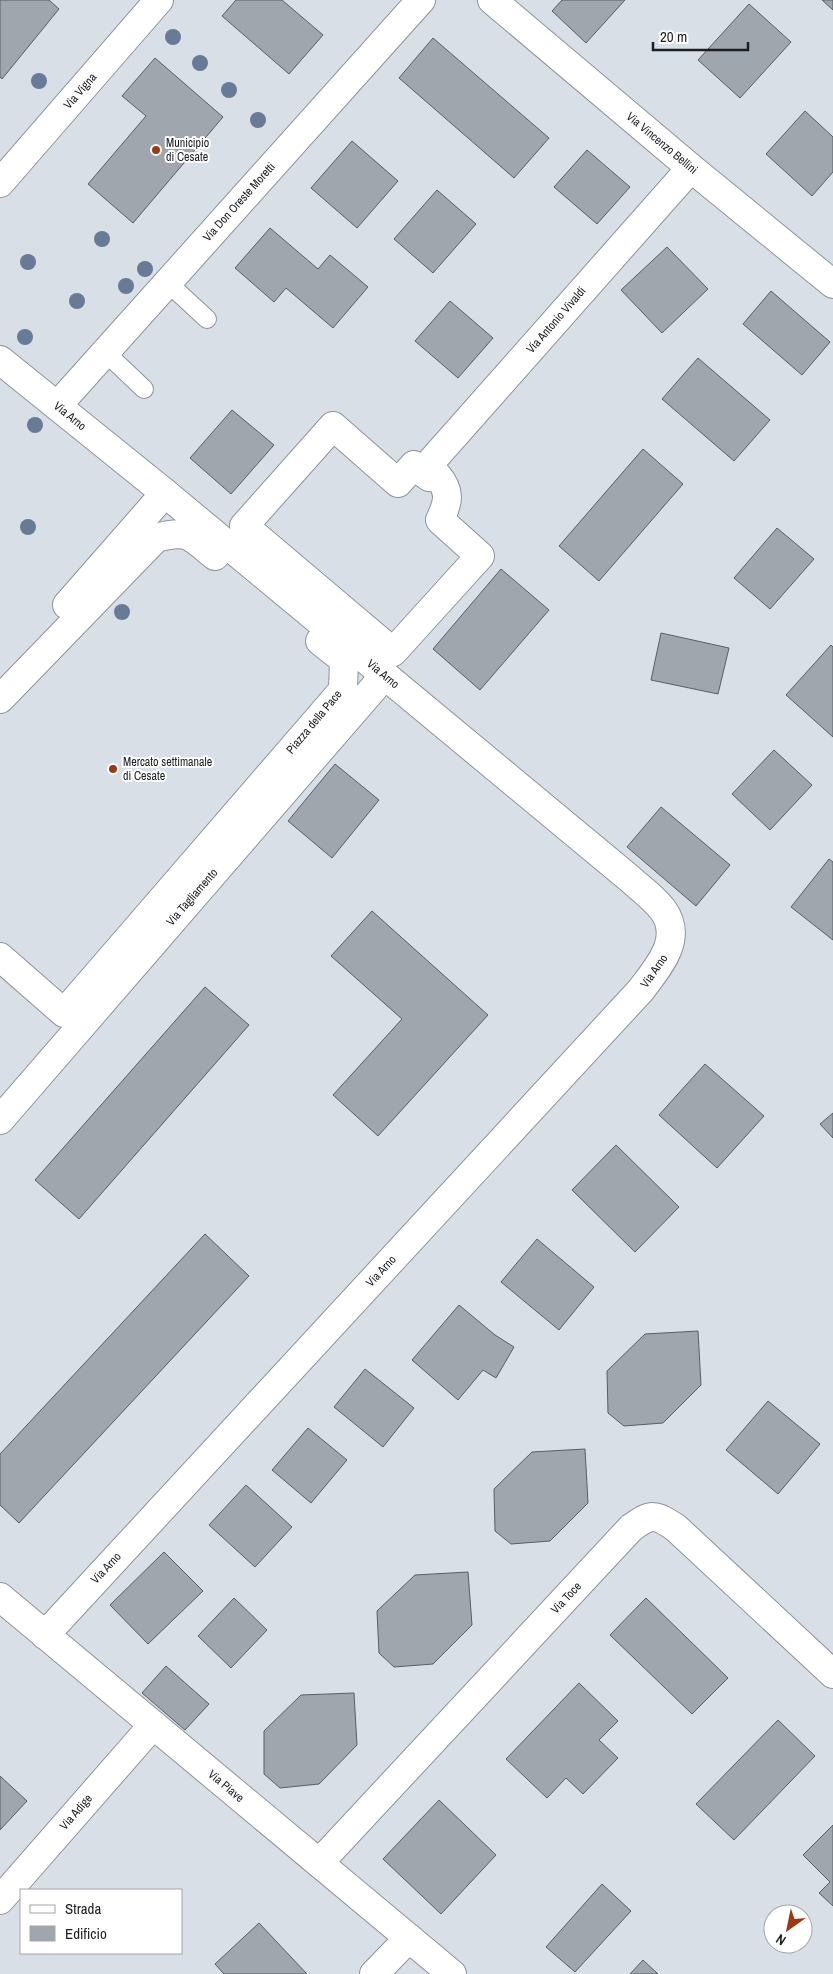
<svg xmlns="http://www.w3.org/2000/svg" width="833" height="1974" font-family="'Archivo Narrow',sans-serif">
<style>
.building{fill:#a0a6ae;stroke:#595e65}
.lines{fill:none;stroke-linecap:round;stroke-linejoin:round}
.lane-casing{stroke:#8e939b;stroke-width:20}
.street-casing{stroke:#8e939b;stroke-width:30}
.lane{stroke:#fff;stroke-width:18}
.street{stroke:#fff;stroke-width:28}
.tree{fill:#677a96}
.poi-dot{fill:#9e3813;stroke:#fff;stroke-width:2}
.labels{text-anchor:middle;stroke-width:4;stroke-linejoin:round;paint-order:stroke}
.street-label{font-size:12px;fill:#1c1e21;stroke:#fff}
.poi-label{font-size:12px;fill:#1c1e21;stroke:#fff;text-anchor:start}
</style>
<rect width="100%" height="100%" fill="#d9dfe7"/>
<g class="building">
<path d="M0,0H49L59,9L2,79L0,77Z"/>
<path d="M236,0H282L323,35L289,74L222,16Z"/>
<path d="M562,0H625L586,43L552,11Z"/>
<path d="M822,0H833V10Z"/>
<path d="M749,4L791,42L740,98L698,60Z"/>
<path d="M433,38L549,138L514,178L399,78Z"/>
<path d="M155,58L223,117L133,223L88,184L146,116L122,96Z"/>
<path d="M805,111L833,137V172L812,196L766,154Z"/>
<path d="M352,141L398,181L357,228L311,188Z"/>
<path d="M587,150L630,187L597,224L554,187Z"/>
<path d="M437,190L476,224L433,273L394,239Z"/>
<path d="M270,228L318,269L330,255L368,287L333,328L286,288L274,302L235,268Z"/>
<path d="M667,247L708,289L662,333L621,290Z"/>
<path d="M771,291L830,342L802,375L743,324Z"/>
<path d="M450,301L493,338L458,378L415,341Z"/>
<path d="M698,358L770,420L734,461L662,399Z"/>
<path d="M232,410L274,445L231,494L190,458Z"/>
<path d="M643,449L683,484L599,581L559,546Z"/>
<path d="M777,528L814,559L770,609L734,578Z"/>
<path d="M501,569L549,610L480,690L433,649Z"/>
<path d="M661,633L729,648L718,694L651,680Z"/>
<path d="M831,645L833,647V737L786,695Z"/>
<path d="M774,750L812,785L770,830L732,794Z"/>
<path d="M335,764L379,800L332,858L288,821Z"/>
<path d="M661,807L730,865L696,906L627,847Z"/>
<path d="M829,859L833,862V940L791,907Z"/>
<path d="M372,911L488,1015L378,1136L333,1095L402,1019L331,956Z"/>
<path d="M205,987L249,1025L79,1219L35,1180Z"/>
<path d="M705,1064L764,1116L717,1168L659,1115Z"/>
<path d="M833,1113V1138L820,1124Z"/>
<path d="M616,1145L679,1207L635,1252L572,1190Z"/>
<path d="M205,1234L249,1276L19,1523L0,1505V1454Z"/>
<path d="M537,1239L594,1287L559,1330L501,1282Z"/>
<path d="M459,1305L495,1335L514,1347L496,1378L483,1370L458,1400L412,1360Z"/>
<path d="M698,1331L701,1385L663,1423L624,1426L608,1413L607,1371L645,1334Z"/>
<path d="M365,1369L414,1408L383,1447L334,1407Z"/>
<path d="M768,1401L820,1444L778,1494L726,1450Z"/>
<path d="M308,1428L347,1460L311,1503L272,1470Z"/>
<path d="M585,1449L588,1503L550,1541L511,1544L495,1531L494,1489L532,1452Z"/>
<path d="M246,1485L292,1527L255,1567L209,1525Z"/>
<path d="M164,1552L203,1591L148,1644L110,1605Z"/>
<path d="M468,1572L472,1625L433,1664L394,1667L379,1653L377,1611L415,1575Z"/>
<path d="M234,1598L267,1630L231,1668L198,1636Z"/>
<path d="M646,1598L728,1678L692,1714L610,1635Z"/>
<path d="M166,1666L209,1704L185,1730L142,1693Z"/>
<path d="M579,1683L618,1721L599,1740L618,1758L583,1794L566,1778L547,1798L506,1759Z"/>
<path d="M354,1693L357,1745L319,1784L280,1788L264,1774V1731L301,1695Z"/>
<path d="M778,1720L815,1756L734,1840L696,1804Z"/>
<path d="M0,1776L27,1801L0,1830Z"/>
<path d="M439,1800L496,1855L441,1914L383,1859Z"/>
<path d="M833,1825V1906L819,1893L830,1882L803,1855Z"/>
<path d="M602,1884L631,1911L575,1972L546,1947Z"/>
<path d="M259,1923L307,1974H224L215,1964Z"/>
<path d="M643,1960L658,1974H630Z"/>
</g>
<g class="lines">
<defs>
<g id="lane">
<path d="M167,282L207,319"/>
<path d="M105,352L144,389"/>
</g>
<g id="street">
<path d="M492,0L691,168L833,284"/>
<path d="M0,183L159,0"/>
<path d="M0,360L165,493L629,878C640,888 654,898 663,910C684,939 658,967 641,990L45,1635"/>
<path d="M57,406L421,0"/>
<path d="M333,426L398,483L414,465L429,477L436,474C451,491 449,501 440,520L480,556L393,652L244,526Z"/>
<path d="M422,472L691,168"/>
<path d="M67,605L165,493"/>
<path d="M0,699L156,538C189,529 190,536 215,556"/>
<path d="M0,957L64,1013L343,690L344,660L320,641"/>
<path d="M0,1120L385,675"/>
<path d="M0,1597L452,1974"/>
<path d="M319,1863L631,1528C652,1513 655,1514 676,1528L833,1674"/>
<path d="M0,1900L153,1725"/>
<path d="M374,1974L409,1938"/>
</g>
</defs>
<use href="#lane" class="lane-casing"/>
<use href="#street" class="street-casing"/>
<use href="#lane" class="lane"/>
<use href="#street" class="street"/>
</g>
<g class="tree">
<circle cx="173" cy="37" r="8"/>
<circle cx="200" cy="63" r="8"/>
<circle cx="39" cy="81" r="8"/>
<circle cx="229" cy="90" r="8"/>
<circle cx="258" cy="120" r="8"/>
<circle cx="102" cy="239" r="8"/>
<circle cx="28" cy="262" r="8"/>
<circle cx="145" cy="269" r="8"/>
<circle cx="126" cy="286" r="8"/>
<circle cx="77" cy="301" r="8"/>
<circle cx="25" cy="337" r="8"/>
<circle cx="35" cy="425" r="8"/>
<circle cx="28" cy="527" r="8"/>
<circle cx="122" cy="612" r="8"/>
</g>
<g class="poi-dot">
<circle cx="156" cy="150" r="5"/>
<circle cx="113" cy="769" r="5"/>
</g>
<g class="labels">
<g class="street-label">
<text transform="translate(80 91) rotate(-49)" y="4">Via Vigna</text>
<text transform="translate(662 143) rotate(40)" y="4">Via Vincenzo Bellini</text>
<text transform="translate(239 202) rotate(-48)" y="4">Via Don Oreste Moretti</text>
<text transform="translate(556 320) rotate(-49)" y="4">Via Antonio Vivaldi</text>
<text transform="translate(70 416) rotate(39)" y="4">Via Arno</text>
<text transform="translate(383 674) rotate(40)" y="4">Via Arno</text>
<text transform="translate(314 722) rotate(-50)" y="4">Piazza della Pace</text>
<text transform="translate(192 897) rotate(-49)" y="4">Via Tagliamento</text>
<text transform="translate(654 971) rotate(-55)" y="4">Via Arno</text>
<text transform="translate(381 1271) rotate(-47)" y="4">Via Arno</text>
<text transform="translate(106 1568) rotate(-47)" y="4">Via Arno</text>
<text transform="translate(566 1598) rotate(-47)" y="4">Via Toce</text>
<text transform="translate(226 1786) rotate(40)" y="4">Via Piave</text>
<text transform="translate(76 1812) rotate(-49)" y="4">Via Adige</text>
</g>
<g class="poi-label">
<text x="166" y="147">Municipio<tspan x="166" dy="14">di Cesate</tspan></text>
<text x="123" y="766">Mercato settimanale<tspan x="123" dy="14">di Cesate</tspan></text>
</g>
</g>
<rect x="20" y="1889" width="162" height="65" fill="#ffffff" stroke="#a4a5a6"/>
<rect x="30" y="1905" width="25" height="8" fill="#ffffff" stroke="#a4a5a6"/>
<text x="65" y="1914" font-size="15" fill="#1c1e21">Strada</text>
<rect x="30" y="1926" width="25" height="15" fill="#a0a6ae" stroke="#a4a5a6"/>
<text x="65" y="1939" font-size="15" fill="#1c1e21">Edificio</text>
<g transform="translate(788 1929) rotate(213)"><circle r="24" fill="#ffffff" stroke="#a4a5a6"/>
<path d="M0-4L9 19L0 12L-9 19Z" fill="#9e3813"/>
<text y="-8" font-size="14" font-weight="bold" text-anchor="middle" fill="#1c1e21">N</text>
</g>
<path d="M653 42v8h95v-8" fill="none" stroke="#1c1e21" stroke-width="2.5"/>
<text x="660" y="42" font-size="15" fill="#1c1e21" stroke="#ffffff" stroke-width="4" paint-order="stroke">20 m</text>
</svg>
